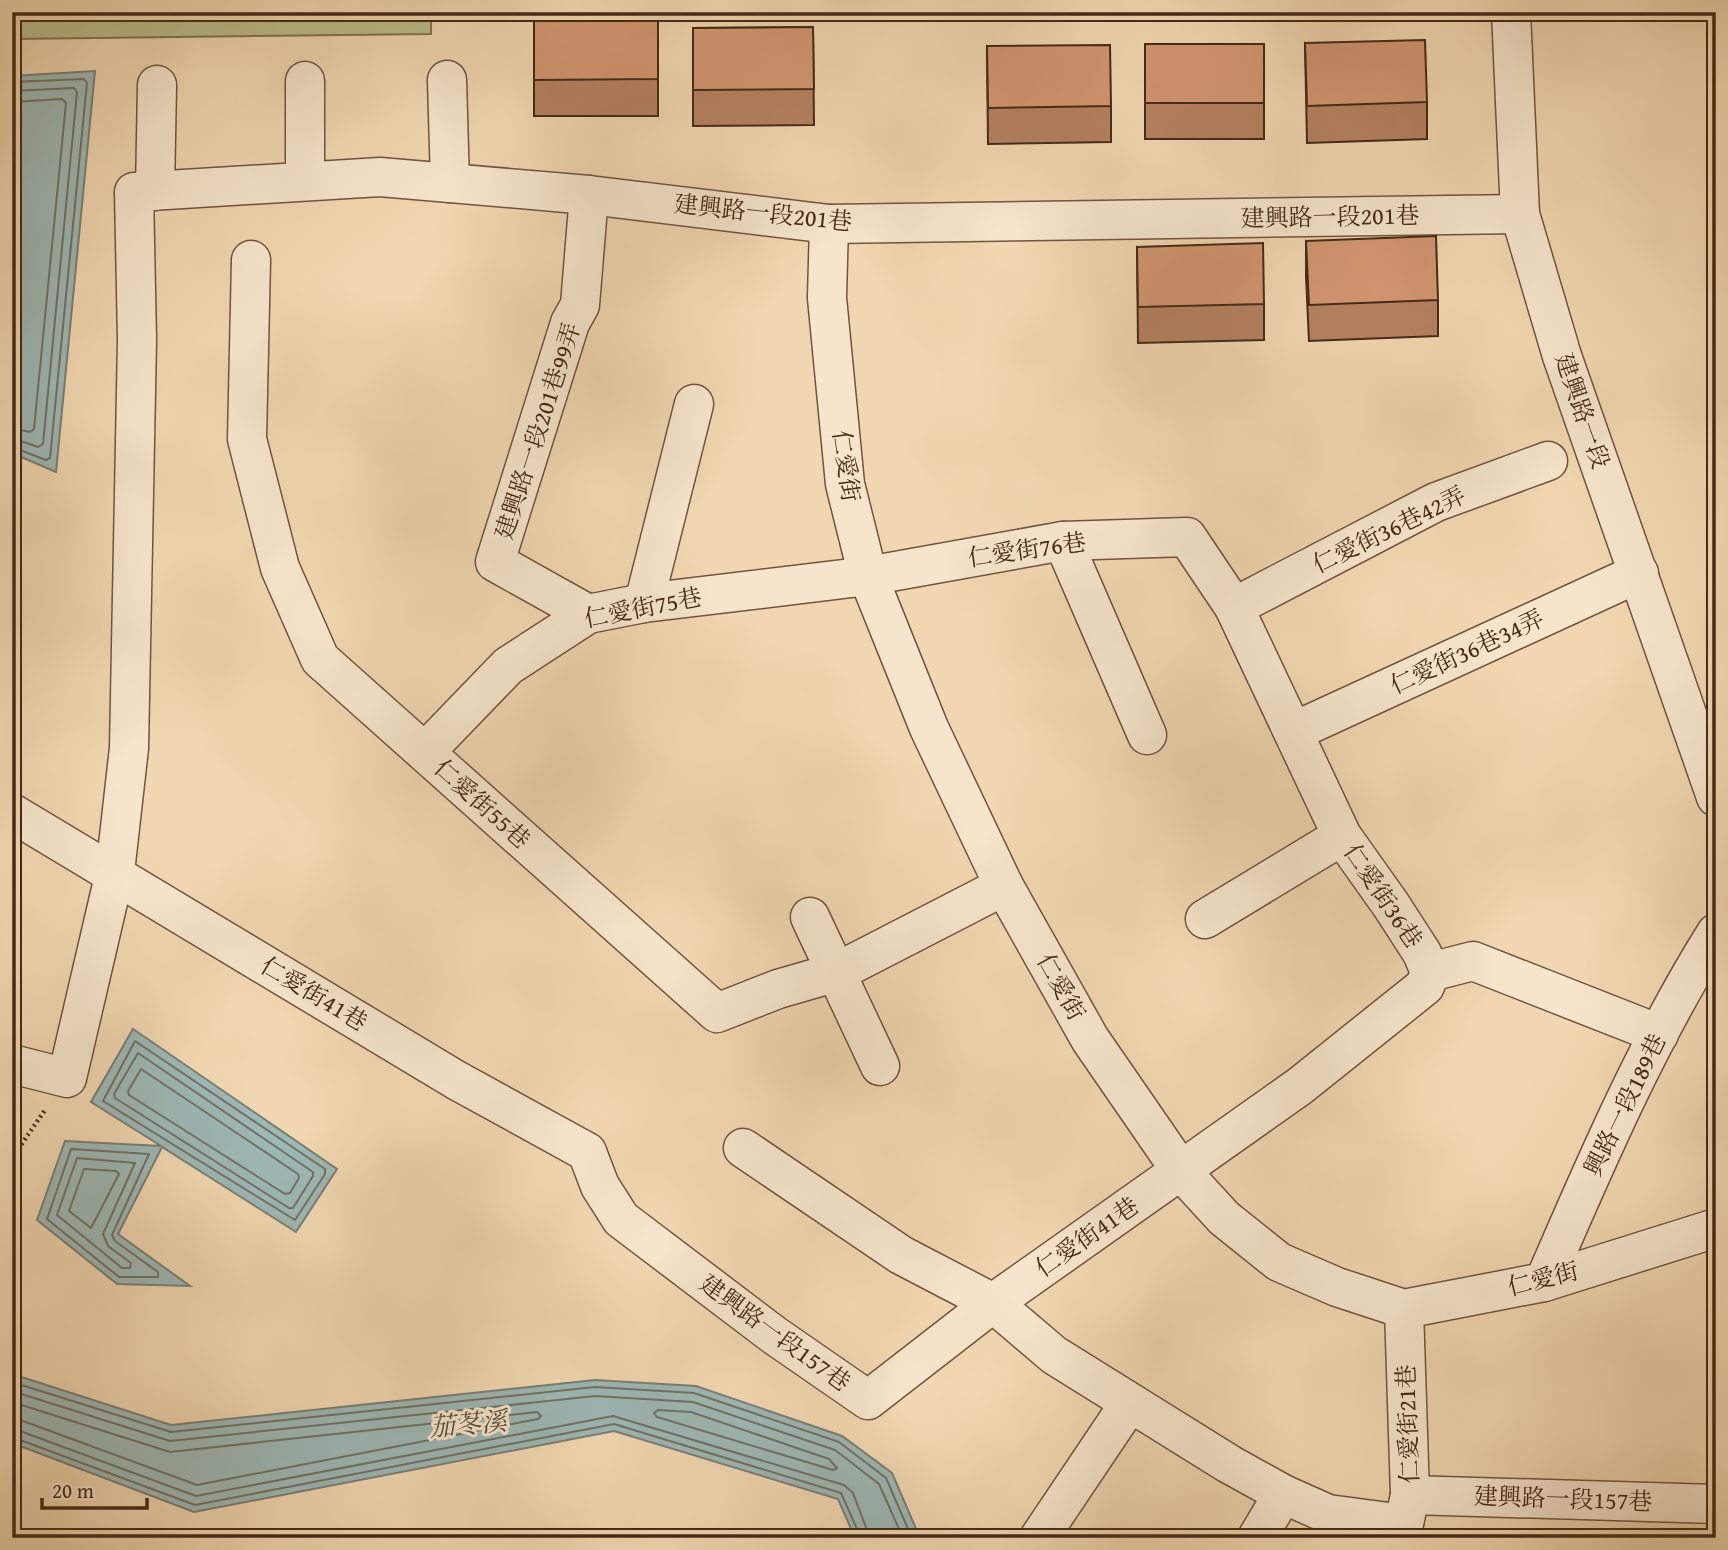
<svg xmlns="http://www.w3.org/2000/svg" width="1728" height="1550" font-family="'Gentium Book Plus','Noto Serif TC',serif">
<style>
.green{fill:#bbbe8b;stroke:#807451;stroke-width:2}
.water{fill:#9db8b5;stroke:#7a7f76;stroke-width:2}
.lines{fill:none;stroke-linecap:round;stroke-linejoin:round}
.shore{stroke:#717166;stroke-width:2}
.minor-casing{stroke:#70553e;stroke-width:41}
.path{stroke:#452a17;stroke-width:4.5;stroke-dasharray:2 3.5;stroke-linecap:butt}
.minor{stroke:#f6e5cc;stroke-width:38}
.wall{fill:#b58161;stroke:#452a17;stroke-width:2}
.building{fill:#d29671;stroke:#452a17;stroke-width:2}
.labels{text-anchor:middle;stroke-width:6;stroke-linejoin:round;paint-order:stroke}
.street-label{font-size:24px;fill:#452a17;stroke:#f6e5cc}
.water-label{font-size:26px;font-style:italic;fill:#5b4e3e;stroke:#f6e5cc}
</style>
<rect width="100%" height="100%" fill="#f1d7b1"/>
<filter id="stains"><feTurbulence type="fractalNoise" baseFrequency=".00286" numOctaves="4"/><feColorMatrix values="0 0 0 0 .2 0 0 0 0 .09 0 0 0 0 .02 0 0 0 .5 -.17"/></filter>
<radialGradient id="worn" r=".72"><stop offset=".6" stop-color="#630" stop-opacity="0"/><stop offset="1" stop-color="#630" stop-opacity=".3"/></radialGradient>
<path class="green" d="M12,12H431V34L12,39Z"/>
<g class="water">
<path d="M95,71L56,472L12,453V76Z"/>
<path d="M133,1029L337,1169L296,1232L162,1147L118,1234L190,1286L117,1284L37,1220L65,1141L161,1146L91,1102Z"/>
<path d="M12,1374L171,1425L595,1380L696,1386L842,1436L892,1473L920,1538H855L838,1499L614,1431L194,1512L12,1443Z"/>
</g>
<g class="lines">
<g class="shore">
<path d="M12,82L84,79L87,83L50,458L46,460L12,447"/>
<path d="M12,91L74,88L77,92L43,444L38,447L12,438"/>
<path d="M12,102L62,99L66,103L34,429L30,432L12,428"/>
<path d="M135,1041L325,1169V1174L295,1220L103,1101Z"/>
<path d="M138,1053L313,1172V1176L293,1208H289L115,1098L114,1094Z"/>
<path d="M141,1069L298,1174L299,1178L290,1193L285,1194L129,1095L128,1091Z"/>
<path d="M71,1149L149,1154L112,1235L115,1241L158,1272V1277H119L47,1219Z"/>
<path d="M77,1158L135,1163L103,1234L108,1246L131,1263L130,1268H122L57,1215Z"/>
<path d="M84,1169L116,1171L119,1174L91,1228L69,1211Z"/>
<path d="M12,1382L171,1432L595,1387L694,1393L839,1442L886,1478L912,1538"/>
<path d="M12,1391L170,1441L595,1396L693,1402L835,1450L879,1484L903,1538"/>
<path d="M12,1402L170,1452L537,1412L541,1416L538,1419L197,1485L12,1417"/>
<path d="M658,1410L691,1412L829,1459L837,1468L833,1470L657,1417L654,1413Z"/>
<path d="M12,1428L196,1496L613,1416L844,1485L853,1493L870,1538"/>
<path d="M12,1437L195,1505L614,1424L841,1493L861,1538"/>
</g>
<defs>
<g id="minor">
<path d="M1511,12L1520,214L1562,356L1716,797"/>
<path d="M447,80L450,183"/>
<path d="M305,181V81"/>
<path d="M155,191L157,85"/>
<path d="M829,224L827,298L845,484L868,576L929,728L1004,886L1090,1039L1181,1171L1224,1218L1279,1262L1337,1287L1404,1309L1544,1282L1716,1228"/>
<path d="M251,260L247,439L280,568L320,659L717,1013L778,989L837,972L1004,886"/>
<path d="M1063,541L1147,735"/>
<path d="M644,603L694,404"/>
<path d="M1234,607L1436,502L1548,461"/>
<path d="M588,614L495,562L570,323L580,305L589,195"/>
<path d="M1295,731L1639,573"/>
<path d="M12,813L456,1080L587,1152L600,1186L621,1219L774,1335L868,1400L993,1303L1300,1086L1425,986L1430,972L1422,953L1391,905L1342,836L1234,607L1187,537L1063,541L868,576L644,603L588,614L508,666L425,752"/>
<path d="M810,917L880,1066"/>
<path d="M1205,919L1342,836"/>
<path d="M1430,972L1473,961L1659,1034"/>
<path d="M12,1064L67,1078L115,872L129,748L137,340L134,192L380,177L589,195L829,224L1520,214"/>
<path d="M743,1148L901,1255L993,1303L1054,1355L1229,1464L1283,1494L1328,1514L1404,1524"/>
<path d="M1544,1282C1595,1164 1647,1043 1716,933"/>
<path d="M1404,1309L1410,1495L1405,1519"/>
<path d="M1410,1495L1716,1504"/>
<path d="M1039,1538L1129,1404"/>
<path d="M1257,1538L1283,1494"/>
</g>
</defs>
<use href="#minor" class="minor-casing"/>
<g class="path">
<path d="M296,12L328,15L339,12"/>
<path d="M12,1158L45,1110"/>
</g>
<use href="#minor" class="minor"/>
</g>
<g class="wall">
<rect x="534" y="18" width="124" height="98"/>
<path d="M813,27L814,125L693,126V28Z"/>
<path d="M1305,43L1427,102V139L1307,143Z"/>
<rect x="1145" y="44" width="119" height="95"/>
<path d="M987,46L1111,106V142L988,144Z"/>
<path d="M1306,241L1438,300V336L1309,341L1306,277Z"/>
<path d="M1137,247L1264,304V340L1138,343Z"/>
</g>
<g class="building">
<path d="M534,18H658V79L534,80Z"/>
<path d="M813,27L814,89L693,90V28Z"/>
<path d="M1425,40L1427,102L1307,106L1305,43Z"/>
<rect x="1145" y="44" width="119" height="59"/>
<path d="M1110,45L1111,106L988,108L987,46Z"/>
<path d="M1436,236L1438,300L1309,305L1306,241Z"/>
<path d="M1263,243L1264,304L1138,307L1137,247Z"/>
</g>
<g class="labels">
<g class="street-label">
<text transform="translate(763 213) rotate(6)" y="8">建興路一段201巷</text>
<text transform="translate(1330 217) rotate(-1)" y="8">建興路一段201巷</text>
<text transform="translate(1582 411) rotate(71)" y="8">建興路一段</text>
<text transform="translate(538 431) rotate(-72)" y="8">建興路一段201巷99弄</text>
<text transform="translate(846 466) rotate(82)" y="8">仁愛街</text>
<text transform="translate(1389 530) rotate(-26)" y="8">仁愛街36巷42弄</text>
<text transform="translate(1027 550) rotate(-8)" y="8">仁愛街76巷</text>
<text transform="translate(643 608) rotate(-11)" y="8">仁愛街75巷</text>
<text transform="translate(1467 652) rotate(-25)" y="8">仁愛街36巷34弄</text>
<text transform="translate(482 804) rotate(42)" y="8">仁愛街55巷</text>
<text transform="translate(1383 896) rotate(56)" y="8">仁愛街36巷</text>
<text transform="translate(1061 987) rotate(61)" y="8">仁愛街</text>
<text transform="translate(314 994) rotate(31)" y="8">仁愛街41巷</text>
<text transform="translate(1625 1105) rotate(-64)" y="8">興路一段189巷</text>
<text transform="translate(1087 1237) rotate(-35)" y="8">仁愛街41巷</text>
<text transform="translate(1543 1279) rotate(-14)" y="8">仁愛街</text>
<text transform="translate(775 1333) rotate(36)" y="8">建興路一段157巷</text>
<text transform="translate(1408 1424) rotate(-92)" y="8">仁愛街21巷</text>
<text transform="translate(1563 1499) rotate(2)" y="8">建興路一段157巷</text>
</g>
<g class="water-label">
<text transform="translate(468 1424) rotate(-5)" y="9">茄苳溪</text>
</g>
</g>
<rect width="1728" height="1550" fill="none" stroke="#f1d7b1" stroke-width="42"/>
<rect x="14" y="14" width="1700" height="1522" fill="none" stroke="#452a17" stroke-width="3.5"/>
<rect x="21" y="21" width="1686" height="1508" fill="none" stroke="#452a17" stroke-width="2"/>
<path d="M42 1498v10h105v-10" fill="none" stroke="#452a17" stroke-width="3.5"/>
<text x="52" y="1498" font-size="21" fill="#452a17" stroke="#f6e5cc" stroke-width="5" paint-order="stroke">20 m</text>
<rect width="100%" height="100%" filter="url(#stains)"/>
<rect width="100%" height="100%" fill="url(#worn)"/>
</svg>
